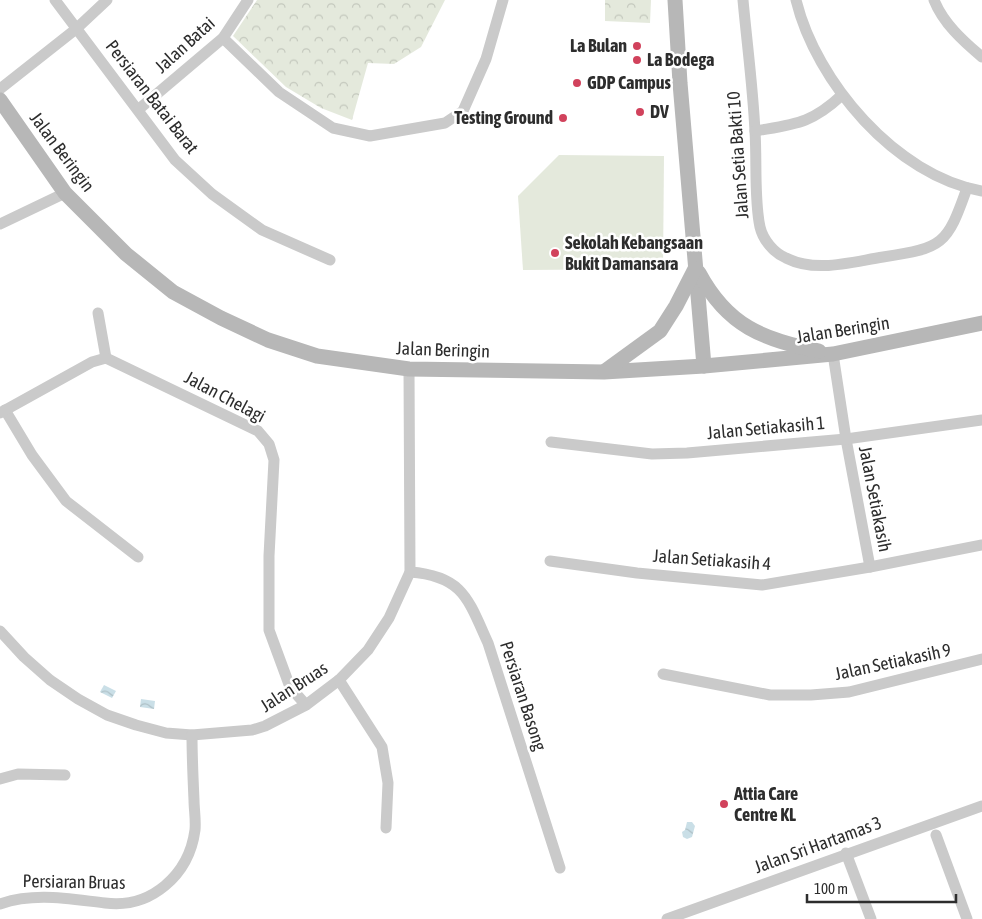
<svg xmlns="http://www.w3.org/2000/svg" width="982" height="919" font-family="'Asap Condensed',sans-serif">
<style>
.grass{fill:#e4e9dc}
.forest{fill:url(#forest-crowns)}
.water{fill:url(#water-waves)}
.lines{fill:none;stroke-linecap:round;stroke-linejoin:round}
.street{stroke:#cacaca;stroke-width:11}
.secondary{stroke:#b7b7b7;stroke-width:15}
.poi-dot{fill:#d1425c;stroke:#fff;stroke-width:2}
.labels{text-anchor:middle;stroke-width:5;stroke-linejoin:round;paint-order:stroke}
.street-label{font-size:18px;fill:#2d2d2d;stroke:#fff}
.poi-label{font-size:18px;font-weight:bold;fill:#2d2d2d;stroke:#fff;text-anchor:start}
</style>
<defs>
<pattern id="forest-crowns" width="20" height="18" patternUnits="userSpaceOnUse" patternTransform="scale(1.25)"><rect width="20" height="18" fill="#e4e9dc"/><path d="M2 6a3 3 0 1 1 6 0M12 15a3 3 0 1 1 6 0" fill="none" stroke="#c4c8bd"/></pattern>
<pattern id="water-waves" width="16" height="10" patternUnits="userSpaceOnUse" patternTransform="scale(1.25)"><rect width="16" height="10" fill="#cadfe7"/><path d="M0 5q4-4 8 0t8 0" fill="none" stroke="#aec0c6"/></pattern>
</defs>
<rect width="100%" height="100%" fill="#fff"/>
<path class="grass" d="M559,155L664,156L663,269L523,270L518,196Z"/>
<g class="forest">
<path d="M257,0H445L421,47L394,64L368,63L352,120L321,108L286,87L233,36Z"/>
<path d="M605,0H651L650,23L605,21Z"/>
</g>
<g class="water">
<path d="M104,685L116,691L112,698L100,692Z"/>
<path d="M141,699L155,701L154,709L140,707Z"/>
<path d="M687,822H692L695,826L692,837L687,839L683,837L682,832L685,830Z"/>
</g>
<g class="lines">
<g class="street">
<path d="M55,0L175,160L212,194L262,230L330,260"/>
<path d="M743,0C747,44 753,88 755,132C757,161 754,200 760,227C763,240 774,253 786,258C816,273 851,262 883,257C943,248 947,245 967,188"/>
<path d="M796,0C816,82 896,176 982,191"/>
<path d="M934,0C943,23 963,41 982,57"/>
<path d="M223,38L279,92L333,128L370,136L445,123L463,111L486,59L503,0"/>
<path d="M0,89L76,29L107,0"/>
<path d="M139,109L223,38L248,0"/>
<path d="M755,131C795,124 811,124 842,95"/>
<path d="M0,224L65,193"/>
<path d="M98,313L106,358"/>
<path d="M833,354L846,439L870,567"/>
<path d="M5,410L32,455L66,501L138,557"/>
<path d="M0,413L92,362L106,358L258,431L269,444L274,460L269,556V630L290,687L306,705"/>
<path d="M551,442L652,454L687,453L846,439L982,420"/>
<path d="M550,561L637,573L762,585L870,567L982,545"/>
<path d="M410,572C463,576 468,599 488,643L560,868"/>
<path d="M0,631L24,657L50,680L78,699L107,715L136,725L166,733L192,735L252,730L265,726L306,705L339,680L368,650L389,618L410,572L409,369"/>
<path d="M663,674L770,695H811L849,692L982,659"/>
<path d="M339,680L382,747L388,783L386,828"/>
<path d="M0,779L18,774L65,775"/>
<path d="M936,835L967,919"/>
<path d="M846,853L871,919"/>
<path d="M0,904C35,892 69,899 105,903C151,909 189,875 195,830C196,820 194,809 194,800C193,778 192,757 192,735"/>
<path d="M667,919L982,806"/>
</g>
<g class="secondary">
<path d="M675,0L680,83L704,366"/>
<path d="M0,100L65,193L126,254L173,292L221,318L268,340L317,356L409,369L604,372L704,366L833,354L982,323"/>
<path d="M699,273C728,327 763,339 819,351"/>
<path d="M605,371L660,331L676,306L695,269"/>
</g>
</g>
<g class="poi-dot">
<circle cx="637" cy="46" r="5"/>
<circle cx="637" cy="60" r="5"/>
<circle cx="577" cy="83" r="5"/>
<circle cx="640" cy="112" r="5"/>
<circle cx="563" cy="118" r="5"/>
<circle cx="555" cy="253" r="5"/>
<circle cx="724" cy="804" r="5"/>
</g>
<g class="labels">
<g class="street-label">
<text transform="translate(185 45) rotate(-42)" y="6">Jalan Batai</text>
<text transform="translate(152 97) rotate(52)" y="6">Persiaran Batai Barat</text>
<text transform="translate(62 152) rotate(53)" y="6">Jalan Beringin</text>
<text transform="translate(738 155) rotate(-94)" y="6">Jalan Setia Bakti 10</text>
<text transform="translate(843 330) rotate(-9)" y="6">Jalan Beringin</text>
<text transform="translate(443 350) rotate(2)" y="6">Jalan Beringin</text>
<text transform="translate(225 397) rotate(28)" y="6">Jalan Chelagi</text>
<text transform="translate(766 428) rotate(-5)" y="6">Jalan Setiakasih 1</text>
<text transform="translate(875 499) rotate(79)" y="6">Jalan Setiakasih</text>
<text transform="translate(712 560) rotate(4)" y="6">Jalan Setiakasih 4</text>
<text transform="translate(893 662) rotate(-12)" y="6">Jalan Setiakasih 9</text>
<text transform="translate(294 687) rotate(-33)" y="6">Jalan Bruas</text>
<text transform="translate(523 696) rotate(72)" y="6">Persiaran Basong</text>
<text transform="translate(818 845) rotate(-20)" y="6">Jalan Sri Hartamas 3</text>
<text transform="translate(74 882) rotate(1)" y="6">Persiaran Bruas</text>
</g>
<g class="poi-label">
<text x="627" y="52" text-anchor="end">La Bulan</text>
<text x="647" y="66">La Bodega</text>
<text x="587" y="89">GDP Campus</text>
<text x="650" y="118">DV</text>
<text x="553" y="124" text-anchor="end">Testing Ground</text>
<text x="565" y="249">Sekolah Kebangsaan<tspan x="565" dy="21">Bukit Damansara</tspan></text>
<text x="734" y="800">Attia Care<tspan x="734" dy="21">Centre KL</tspan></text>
</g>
</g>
<path d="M807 894v8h149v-8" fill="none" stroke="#2d2d2d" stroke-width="2.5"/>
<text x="814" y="894" font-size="15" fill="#2d2d2d" stroke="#ffffff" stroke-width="4" paint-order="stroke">100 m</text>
</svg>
